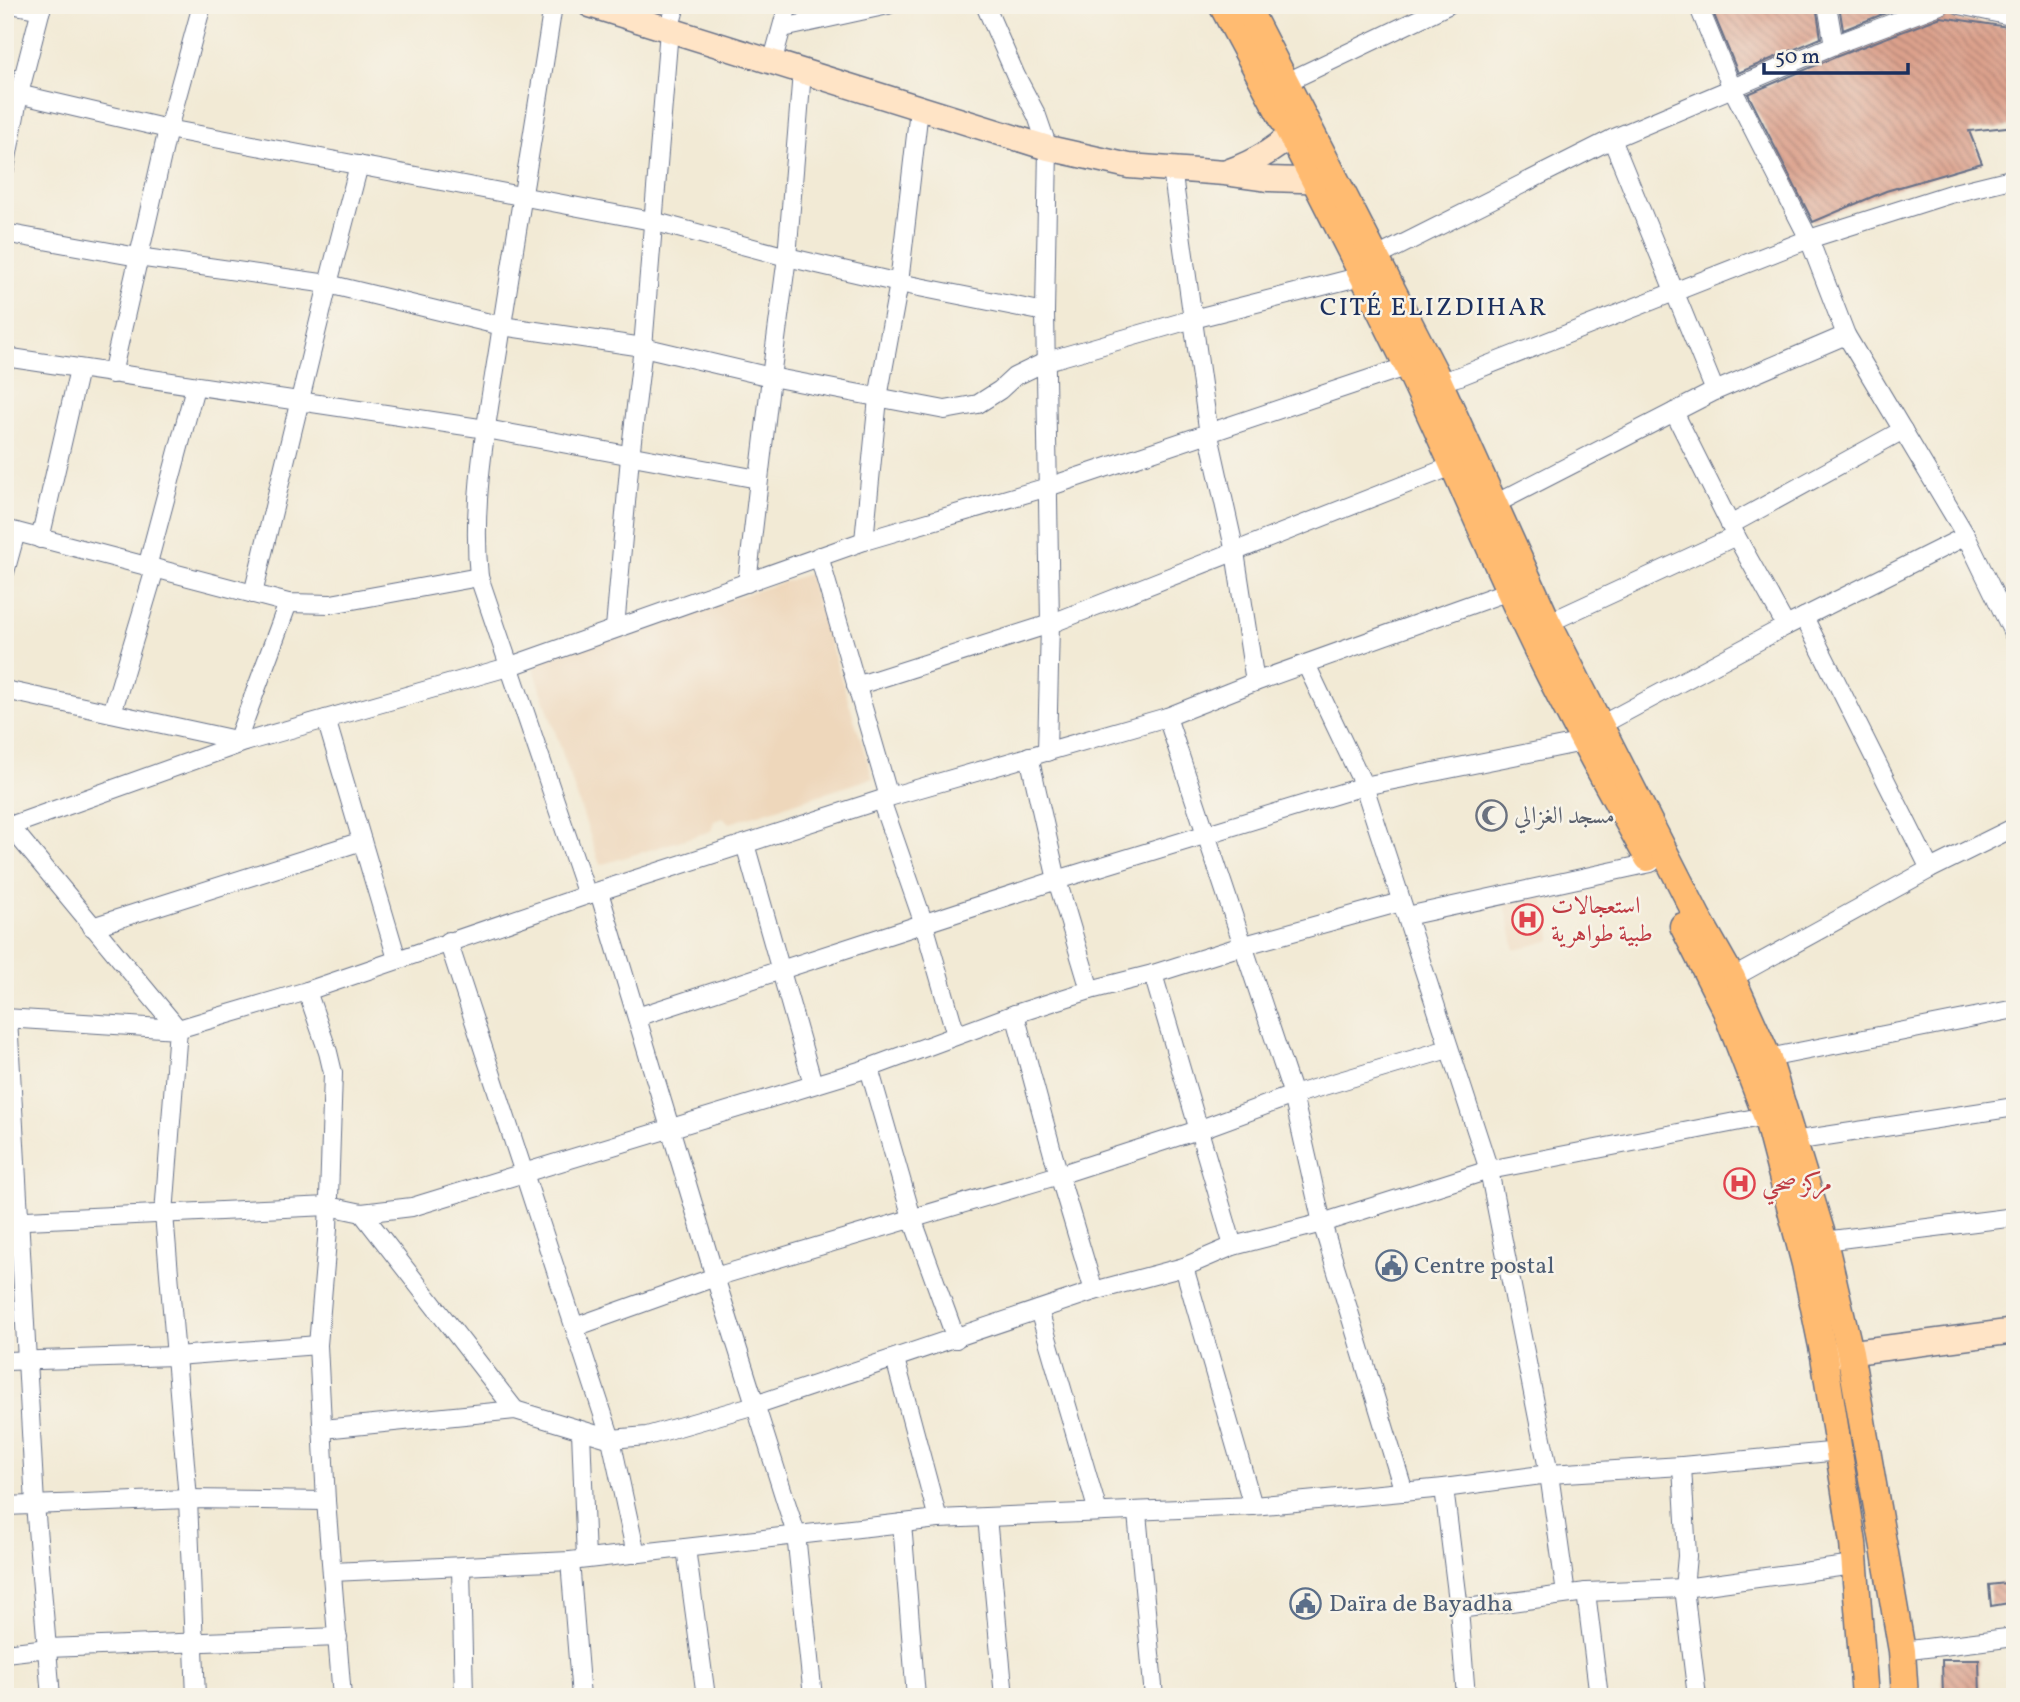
<svg xmlns="http://www.w3.org/2000/svg" width="2020" height="1702" font-family="Vollkorn,Amiri,serif">
<style>
.built{fill:#eed7bb}
.building{fill:url(#building-back-hatch)}
.lines{fill:none;stroke-linecap:round;stroke-linejoin:round}
.street-casing{stroke:#667088;stroke-width:20}
.secondary-casing{stroke:#667088;stroke-width:27}
.primary-casing{stroke:#667088;stroke-width:29}
.street{stroke:#fff;stroke-width:18}
.secondary{stroke:#ffe4c6;stroke-width:24}
.primary{stroke:#ffbb71;stroke-width:26}
.labels{text-anchor:middle;stroke-width:5;stroke-linejoin:round;paint-order:stroke}
.worship-label{font-size:24px;fill:#5b616d;stroke:#f7f3e8;text-anchor:start}
.health-label{font-size:24px;fill:#be3a42;stroke:#f7f3e8;text-anchor:start}
.service-label{font-size:24px;fill:#4e5e75;stroke:#f7f3e8;text-anchor:start}
.neighbourhood-label{font-size:26px;letter-spacing:2px;fill:#1b2f5e;stroke:#f7f3e8}
</style>
<defs>
<pattern id="building-back-hatch" width="6" height="6" patternUnits="userSpaceOnUse" patternTransform="scale(1.75)"><rect width="6" height="6" fill="#dca18c"/><path d="M-1 5l2 2M0 0l6 6M5-1l2 2" fill="none" stroke="#b28476"/></pattern>
</defs>
<rect width="100%" height="100%" fill="#f7f3e8"/>
<filter id="ink" filterUnits="userSpaceOnUse"><feTurbulence type="fractalNoise" baseFrequency=".0143" numOctaves="2"/><feDisplacementMap in="SourceGraphic" scale="14" xChannelSelector="R" yChannelSelector="G"/><feConvolveMatrix kernelMatrix="1 2 1 2 8 2 1 2 1" color-interpolation-filters="sRGB"/></filter>
<filter id="wash" filterUnits="userSpaceOnUse"><feTurbulence type="fractalNoise" baseFrequency=".00686" numOctaves="4" result="noise"/><feDisplacementMap in="SourceGraphic" scale="28" xChannelSelector="R" yChannelSelector="G"/><feGaussianBlur stdDeviation="1.57" result="paint"/><feColorMatrix in="noise" values="0 0 0 0 0 0 0 0 0 0 0 0 0 0 0 0 0 1.4 0 .05"/><feComposite in="paint" operator="in"/></filter>
<g filter="url(#wash)">
<rect width="100%" height="100%" fill="#f2ead5"/>
<g class="built">
<path d="M808,574L873,778L730,823L723,818L714,821L711,831L600,865L532,663Z"/>
<path d="M1542,890L1552,940L1515,950L1504,898Z"/>
</g>
<g id="blocks">
<g class="building">
<path d="M1710,5H1816L1821,38L1738,73Z"/>
<path d="M1839,5H1852L1893,10L1843,30Z"/>
<path d="M1941,17L2015,28V126L1969,131L1982,163L1886,191L1813,222L1748,94L1838,56Z"/>
<path d="M2015,1582V1602L1991,1606L1989,1585Z"/>
<path d="M1942,1660H1979L1980,1697H1943Z"/>
</g>
</g>
</g>
<g filter="url(#ink)">
<use href="#blocks" fill-opacity="0" stroke="#667088" stroke-width="2"/>
<g class="lines">
<defs>
<g id="street">
<path d="M16,5L41,10"/>
<path d="M553,5C536,119 516,232 499,345C487,421 471,500 479,577L587,895"/>
<path d="M985,5L1016,76L1037,116L1048,148L1045,312L1050,624L1047,752"/>
<path d="M1698,5L1732,88L1809,239L1846,335L1966,536L2015,637"/>
<path d="M1827,5L1834,45"/>
<path d="M1960,5L2015,17"/>
<path d="M783,28L888,5"/>
<path d="M772,63L788,5"/>
<path d="M1287,82L1448,5"/>
<path d="M5,91L168,129L652,221L787,257L899,283L1045,312"/>
<path d="M1612,139L1715,391"/>
<path d="M5,169L19,94L42,5"/>
<path d="M1172,169L1209,435L1235,552L1255,682"/>
<path d="M5,233L138,257L328,284L502,326L643,347L771,377L945,410L978,404L1000,390L1014,377L1047,361L1193,319L1362,276"/>
<path d="M1377,257L1612,139L1834,45L1940,5"/>
<path d="M5,357L486,429L758,479"/>
<path d="M112,374L168,129L202,5"/>
<path d="M1439,382L1460,376L1809,239L1950,194L2015,178"/>
<path d="M1674,412L1736,536L1786,626"/>
<path d="M1495,504L1715,391L1846,335"/>
<path d="M1730,525L1903,430"/>
<path d="M5,529L288,603L331,604L479,577"/>
<path d="M40,539L79,369"/>
<path d="M864,541L878,398L899,283L919,109"/>
<path d="M819,556L889,797"/>
<path d="M147,567L195,387"/>
<path d="M5,572L16,532"/>
<path d="M747,583L771,377L787,257L802,72"/>
<path d="M253,594L328,284L359,165"/>
<path d="M1804,617L1930,869"/>
<path d="M1548,623L1736,536"/>
<path d="M615,628L630,457L643,347L669,30L676,5"/>
<path d="M1306,664L1364,786L1489,1170L1549,1474L1566,1594"/>
<path d="M856,686L1050,624L1455,465"/>
<path d="M5,690L245,742"/>
<path d="M112,713L155,569"/>
<path d="M1167,717L1293,1095L1322,1223L1404,1492"/>
<path d="M326,719L397,959"/>
<path d="M1599,726L1786,626L1966,536"/>
<path d="M237,741L288,603"/>
<path d="M1029,756L1057,880L1090,990"/>
<path d="M881,800L924,924L956,1035"/>
<path d="M5,820L178,1029L164,1214L188,1499L196,1697"/>
<path d="M5,830L10,826L245,742L508,667L864,541L1048,487L1408,366"/>
<path d="M745,844L813,1084"/>
<path d="M599,892L715,1277L796,1534L813,1697"/>
<path d="M1407,916L1651,863"/>
<path d="M92,927L362,841"/>
<path d="M448,941L611,1439L636,1554"/>
<path d="M1153,974L1233,1246"/>
<path d="M1732,978L1930,869L2015,827"/>
<path d="M307,991L328,1052L333,1073L328,1229L318,1345L326,1501L342,1697"/>
<path d="M1015,1014L1054,1158L1094,1291"/>
<path d="M637,1017L1057,880L1364,786L1583,742"/>
<path d="M5,1018L178,1029L208,1020L307,991L587,895L889,797L1167,717L1255,682L1517,588"/>
<path d="M8,1018L35,1504L51,1697"/>
<path d="M1768,1058L2015,1009"/>
<path d="M869,1068L912,1218L956,1339"/>
<path d="M1793,1141L2015,1107"/>
<path d="M362,1213L515,1410"/>
<path d="M5,1221L329,1206L362,1213L412,1207L869,1068L1015,1014L1090,990L1153,974L1245,945L1401,902"/>
<path d="M1824,1241L2015,1217"/>
<path d="M1184,1267L1253,1506"/>
<path d="M1039,1310L1098,1512"/>
<path d="M575,1327L715,1277L1059,1175L1198,1130L1293,1095L1448,1049"/>
<path d="M895,1359L938,1519"/>
<path d="M5,1361L176,1356L318,1345"/>
<path d="M323,1429L515,1410L611,1439L647,1436L755,1405L1094,1291L1184,1267L1233,1246L1322,1223L1489,1170L1776,1114"/>
<path d="M581,1431L586,1559"/>
<path d="M1682,1466L1687,1556L1684,1588L1697,1697"/>
<path d="M1444,1488L1459,1609L1466,1697"/>
<path d="M5,1506L188,1499L326,1501"/>
<path d="M1137,1513L1154,1697"/>
<path d="M987,1517L1004,1697"/>
<path d="M902,1523L916,1697"/>
<path d="M686,1548L706,1697"/>
<path d="M570,1561L581,1697"/>
<path d="M461,1568L464,1697"/>
<path d="M332,1572L570,1561L938,1519L1253,1506L1444,1488L1549,1474L1682,1466L1840,1451"/>
<path d="M1586,1592L1599,1697"/>
<path d="M1459,1609L1586,1592L1684,1588L1854,1565"/>
<path d="M1902,1651L2015,1637"/>
<path d="M5,1653L48,1648L338,1637"/>
</g>
<g id="secondary">
<path d="M590,5L1048,148L1129,166L1225,173L1269,179L1331,181"/>
<path d="M1227,172C1257,161 1281,147 1303,122"/>
<path d="M1831,1355L2015,1331"/>
</g>
<g id="primary">
<path d="M1222,5C1286,123 1347,242 1406,363C1442,438 1474,514 1509,590C1550,682 1599,770 1648,858"/>
<path d="M1246,5L1435,373L1548,623L1698,918L1732,978L1768,1058L1824,1241L1850,1352L1902,1651L1905,1697"/>
<path d="M1683,926L1726,1011L1766,1115L1805,1264L1824,1356L1853,1543L1865,1697"/>
</g>
</defs>
<use href="#street" class="street-casing"/>
<use href="#secondary" class="secondary-casing"/>
<use href="#primary" class="primary-casing"/>
<use href="#street" class="street"/>
<use href="#secondary" class="secondary"/>
<use href="#primary" class="primary"/>
</g>
</g>
<defs>
<symbol id="mosque-ring" viewBox="-11 -11 22 22"><circle r="9.5" fill="#f7f3e8" stroke="#6b7280" stroke-width="1.5"/><path d="M3.5-4.9A6 6 0 1 0 3.5 4.9A5 5 0 1 1 3.5-4.9Z" fill="#6b7280"/></symbol>
<symbol id="hospital-ring" viewBox="-11 -11 22 22"><circle r="9.5" fill="#f7f3e8" stroke="#e0444e" stroke-width="1.5"/><path d="M-5-5h3v3.5h4V-5h3V5h-3V1.5h-4V5h-3Z" fill="#e0444e"/></symbol>
<symbol id="civic-ring" viewBox="-11 -11 22 22"><circle r="9.5" fill="#f7f3e8" stroke="#5c6f8a" stroke-width="1.5"/><path d="M-.6-6.5H3V-4.5H.6V-3L4-1V1h2V6H-6V1h2V-1L-.6-3ZM-1.2 2.5V6h2.4V2.5Z" fill="#5c6f8a"/></symbol>
</defs>
<g fill-rule="evenodd">
<use href="#mosque-ring" x="1474" y="798" width="35" height="35"/>
<use href="#hospital-ring" x="1510" y="902" width="35" height="35"/>
<use href="#hospital-ring" x="1722" y="1166" width="35" height="35"/>
<use href="#civic-ring" x="1374" y="1248" width="35" height="35"/>
<use href="#civic-ring" x="1288" y="1586" width="35" height="35"/>
</g>
<g class="labels">
<g class="worship-label">
<text x="1514" y="823">مسجد الغزالي</text>
</g>
<g class="health-label">
<text x="1551" y="913">استعجالات<tspan x="1551" dy="28">طبية طواهرية</tspan></text>
<text x="1762" y="1191">مركز صحي</text>
</g>
<g class="service-label">
<text x="1414" y="1273">Centre postal</text>
<text x="1329" y="1611">Daïra de Bayadha</text>
</g>
<g class="neighbourhood-label">
<text x="1434" y="315">CITÉ ELIZDIHAR</text>
</g>
</g>
<rect width="2020" height="1702" fill="none" stroke="#f7f3e8" stroke-width="28"/>
<path d="M1764 63v10h144v-10" fill="none" stroke="#1b2f5e" stroke-width="3.5"/>
<text x="1775" y="63" font-size="21" fill="#1b2f5e" stroke="#f7f3e8" stroke-width="5" paint-order="stroke">50 m</text>
</svg>
